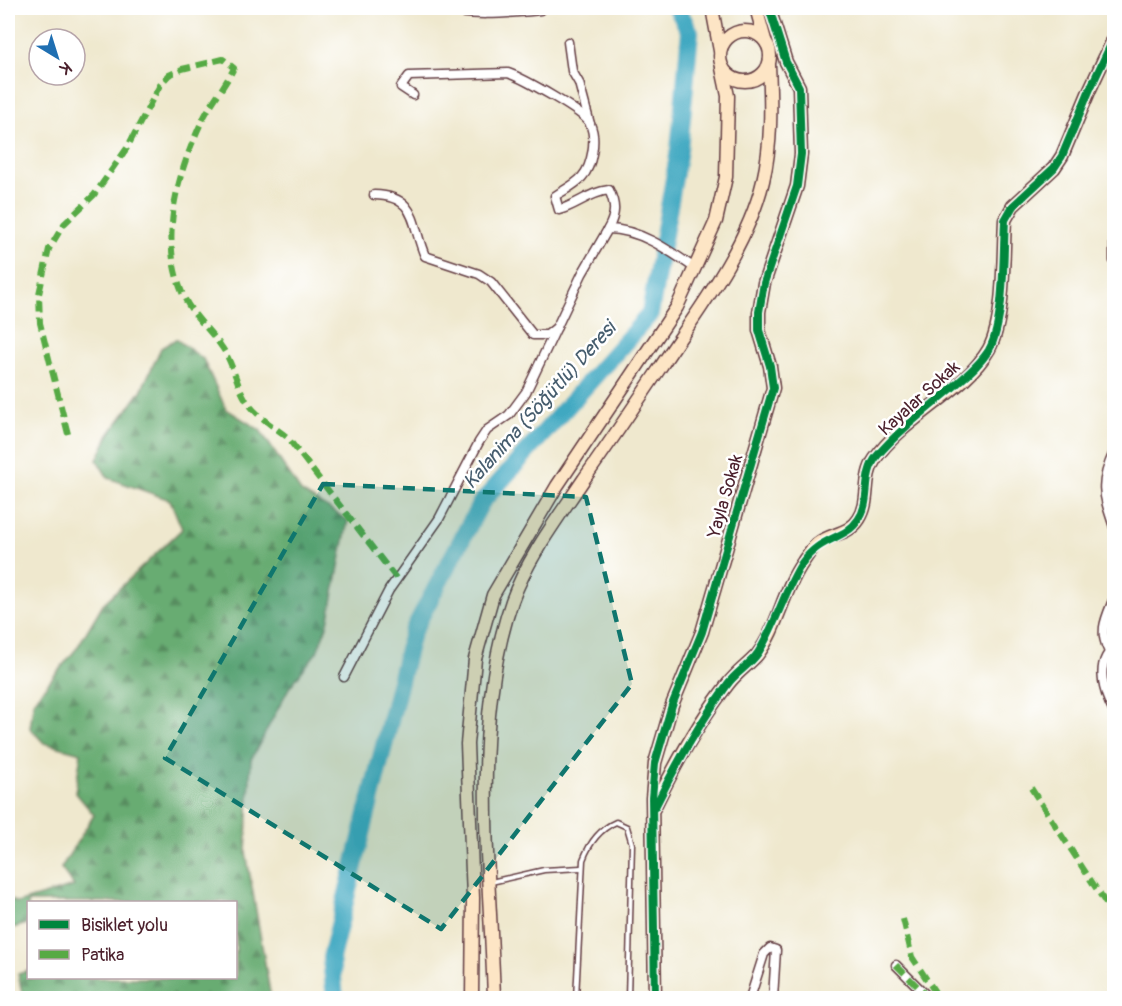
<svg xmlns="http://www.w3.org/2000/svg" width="1122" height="1006" font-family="Pangolin,sans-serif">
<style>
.forest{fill:url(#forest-firs);stroke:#58664e;stroke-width:1.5}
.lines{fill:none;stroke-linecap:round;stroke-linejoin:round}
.river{stroke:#41a8c1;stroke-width:18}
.lane-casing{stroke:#633d43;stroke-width:7}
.street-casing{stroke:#633d43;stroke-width:11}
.secondary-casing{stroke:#633d43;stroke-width:15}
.lane{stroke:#fff;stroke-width:4}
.street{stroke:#fff;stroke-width:8}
.secondary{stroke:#fde5c5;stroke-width:12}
.quiet{stroke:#57aa44;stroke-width:6;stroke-dasharray:12 6;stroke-linecap:butt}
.cycleway-casing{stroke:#fff;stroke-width:11}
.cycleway{stroke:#00873e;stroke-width:8}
.marked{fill:#0f766e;fill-opacity:0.2;stroke:#0f766e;stroke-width:4.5;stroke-dasharray:12 8;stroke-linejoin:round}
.labels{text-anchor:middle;stroke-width:5;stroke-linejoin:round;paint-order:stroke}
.street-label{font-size:18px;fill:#4a1f2b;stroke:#fff}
.water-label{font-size:20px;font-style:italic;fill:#465d6e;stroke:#fff}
</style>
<defs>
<pattern id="forest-firs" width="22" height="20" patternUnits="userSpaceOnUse" patternTransform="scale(1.5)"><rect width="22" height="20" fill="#67ac72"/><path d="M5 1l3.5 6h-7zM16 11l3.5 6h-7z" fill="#578b5e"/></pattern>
</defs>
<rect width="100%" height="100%" fill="#fff"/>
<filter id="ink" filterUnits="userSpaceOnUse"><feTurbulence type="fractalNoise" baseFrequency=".0167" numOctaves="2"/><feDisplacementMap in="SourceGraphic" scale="12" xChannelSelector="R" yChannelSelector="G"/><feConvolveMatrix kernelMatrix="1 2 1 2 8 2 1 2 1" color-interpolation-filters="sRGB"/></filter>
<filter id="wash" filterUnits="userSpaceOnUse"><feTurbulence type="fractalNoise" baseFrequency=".008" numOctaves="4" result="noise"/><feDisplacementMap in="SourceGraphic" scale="24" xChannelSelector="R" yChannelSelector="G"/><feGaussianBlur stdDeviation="1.35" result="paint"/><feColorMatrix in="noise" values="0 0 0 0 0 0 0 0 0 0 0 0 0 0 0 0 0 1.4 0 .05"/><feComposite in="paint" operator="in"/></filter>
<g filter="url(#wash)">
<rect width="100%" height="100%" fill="#efe8ce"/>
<path class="forest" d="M176,339L203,359L226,409L260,430L301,492L348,520L328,623L317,652L289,688L251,760L246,852L271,998H23L18,974L28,971V978H236V902H28V924L8,929V898L17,903L74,886L61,868L94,815L75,792L81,753L44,743L30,728L34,700L77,648L103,604L182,529L170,500L108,478L97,460L109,435L141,391L161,348Z"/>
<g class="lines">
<path class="river" d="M335,998L331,958L412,633L481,503L650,314L679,150L690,32L677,8"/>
</g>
</g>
<g filter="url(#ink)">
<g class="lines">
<defs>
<g id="lane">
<path d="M491,882L544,870L581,868"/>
<path d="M576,998L583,860C589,844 600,829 616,822L627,827L632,844L628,998"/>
</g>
<g id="street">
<path d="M434,8C472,17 502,14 540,10"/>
<path d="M568,42L572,71L579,83L590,124"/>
<path d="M413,95L401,87L409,76L508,73C522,78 585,112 590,124C597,139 592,166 582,177C575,185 564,190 555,196L559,210C577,205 590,192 609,190C616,205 616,214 608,229"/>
<path d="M374,195C418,196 411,224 425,256L479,274L491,282L533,335H547L557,327"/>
<path d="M1114,238V261"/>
<path d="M1114,452C1099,484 1103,494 1114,527"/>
<path d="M1114,648C1094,663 1104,694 1114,712"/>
<path d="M1109,652C1098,631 1106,618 1114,598"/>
<path d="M344,677L389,590L439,519L479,442L487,430L509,415L526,392L582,274L608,229C640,229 670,251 696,269"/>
<path d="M896,965L929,998"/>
<path d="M750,998L764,954L770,948L776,950L773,998"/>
</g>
<g id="secondary">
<path d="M712,8L720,51"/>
<path d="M756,8L765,40"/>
<circle cx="745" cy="56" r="25"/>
<path d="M654,808C675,765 698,722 728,684C736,673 748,665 757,655C778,628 783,590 803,562C807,556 812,548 817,544C831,533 849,535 859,519C871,501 862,478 875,459C903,418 965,391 989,349C1005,320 1003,255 1005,220L1013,206L1054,168L1062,156L1090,89L1114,38"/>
<path d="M472,998L473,898L467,744L475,659L493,595L557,486L677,307L716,221L726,177L728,96L722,68"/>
<path d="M494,998C490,871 470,723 512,601C528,557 558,518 584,479C616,434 647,387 678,341C710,295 750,237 763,181C772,143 771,105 769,65"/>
<path d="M655,998L652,798L655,763L672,705L702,632L773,388L770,366L759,330V312L764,283L797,186L801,154L799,87L786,62L769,8"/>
</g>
</defs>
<use href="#lane" class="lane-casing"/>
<use href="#street" class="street-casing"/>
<use href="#secondary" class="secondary-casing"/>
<use href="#lane" class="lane"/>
<use href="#street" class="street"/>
<use href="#secondary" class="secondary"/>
<g class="quiet">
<path d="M68,434L40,323L39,294L49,249L64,224L94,195L127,148L160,85L169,75L182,69L223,59L234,68C225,86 212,101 203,119C177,173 157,242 185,299C194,317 210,330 221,346C233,362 236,384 246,400C256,416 273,426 287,437L396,578"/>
<path d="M1031,788L1114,916"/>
<path d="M903,919L912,957L939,998"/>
<path d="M896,965L929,998"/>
</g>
<defs>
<g id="cycleway">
<path d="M655,807C676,764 699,724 727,685C735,673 750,665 758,653C776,625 784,591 802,563C820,536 845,540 858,520C872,501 861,476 877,456C898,431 926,410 951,389C964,377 979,366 989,350C1005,321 1003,255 1005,220L1013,206L1054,168L1062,156L1090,89L1114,38"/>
<path d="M655,998L652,798L655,763L672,705L702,632L773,388L770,366L759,330V312L764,283L797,186L801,154L799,87L786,62L769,8"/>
</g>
</defs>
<use href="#cycleway" class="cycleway-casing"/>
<use href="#cycleway" class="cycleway"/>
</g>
</g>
<path class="marked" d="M323,484L586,497L632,684L441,929L165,758Z"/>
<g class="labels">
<g class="street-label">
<text transform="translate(919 398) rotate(-42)" y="6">Kayalar Sokak</text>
<text transform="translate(725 496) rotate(-74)" y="6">Yayla Sokak</text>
</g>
<g class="water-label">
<text transform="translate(539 405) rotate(-48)" y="7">Kalanima (Söğütlü) Deresi</text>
</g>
</g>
<rect width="1122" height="1006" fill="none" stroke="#fff" stroke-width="30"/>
<rect x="27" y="901" width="210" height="78" fill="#ffffff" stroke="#b7a5aa" stroke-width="1.5"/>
<rect x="39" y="920" width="30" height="9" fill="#00873e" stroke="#b7a5aa" stroke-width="1.5"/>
<text x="81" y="931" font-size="18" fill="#4a1f2b">Bisiklet yolu</text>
<rect x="39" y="950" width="30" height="9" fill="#57aa44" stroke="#b7a5aa" stroke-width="1.5"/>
<text x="81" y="961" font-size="18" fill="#4a1f2b">Patika</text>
<g transform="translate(57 57) rotate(142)"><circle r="28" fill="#ffffff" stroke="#b7a5aa" stroke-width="1.5"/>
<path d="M0-4.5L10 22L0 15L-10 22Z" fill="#1f6fb2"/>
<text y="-9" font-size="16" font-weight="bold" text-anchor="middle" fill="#4a1f2b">K</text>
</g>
</svg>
